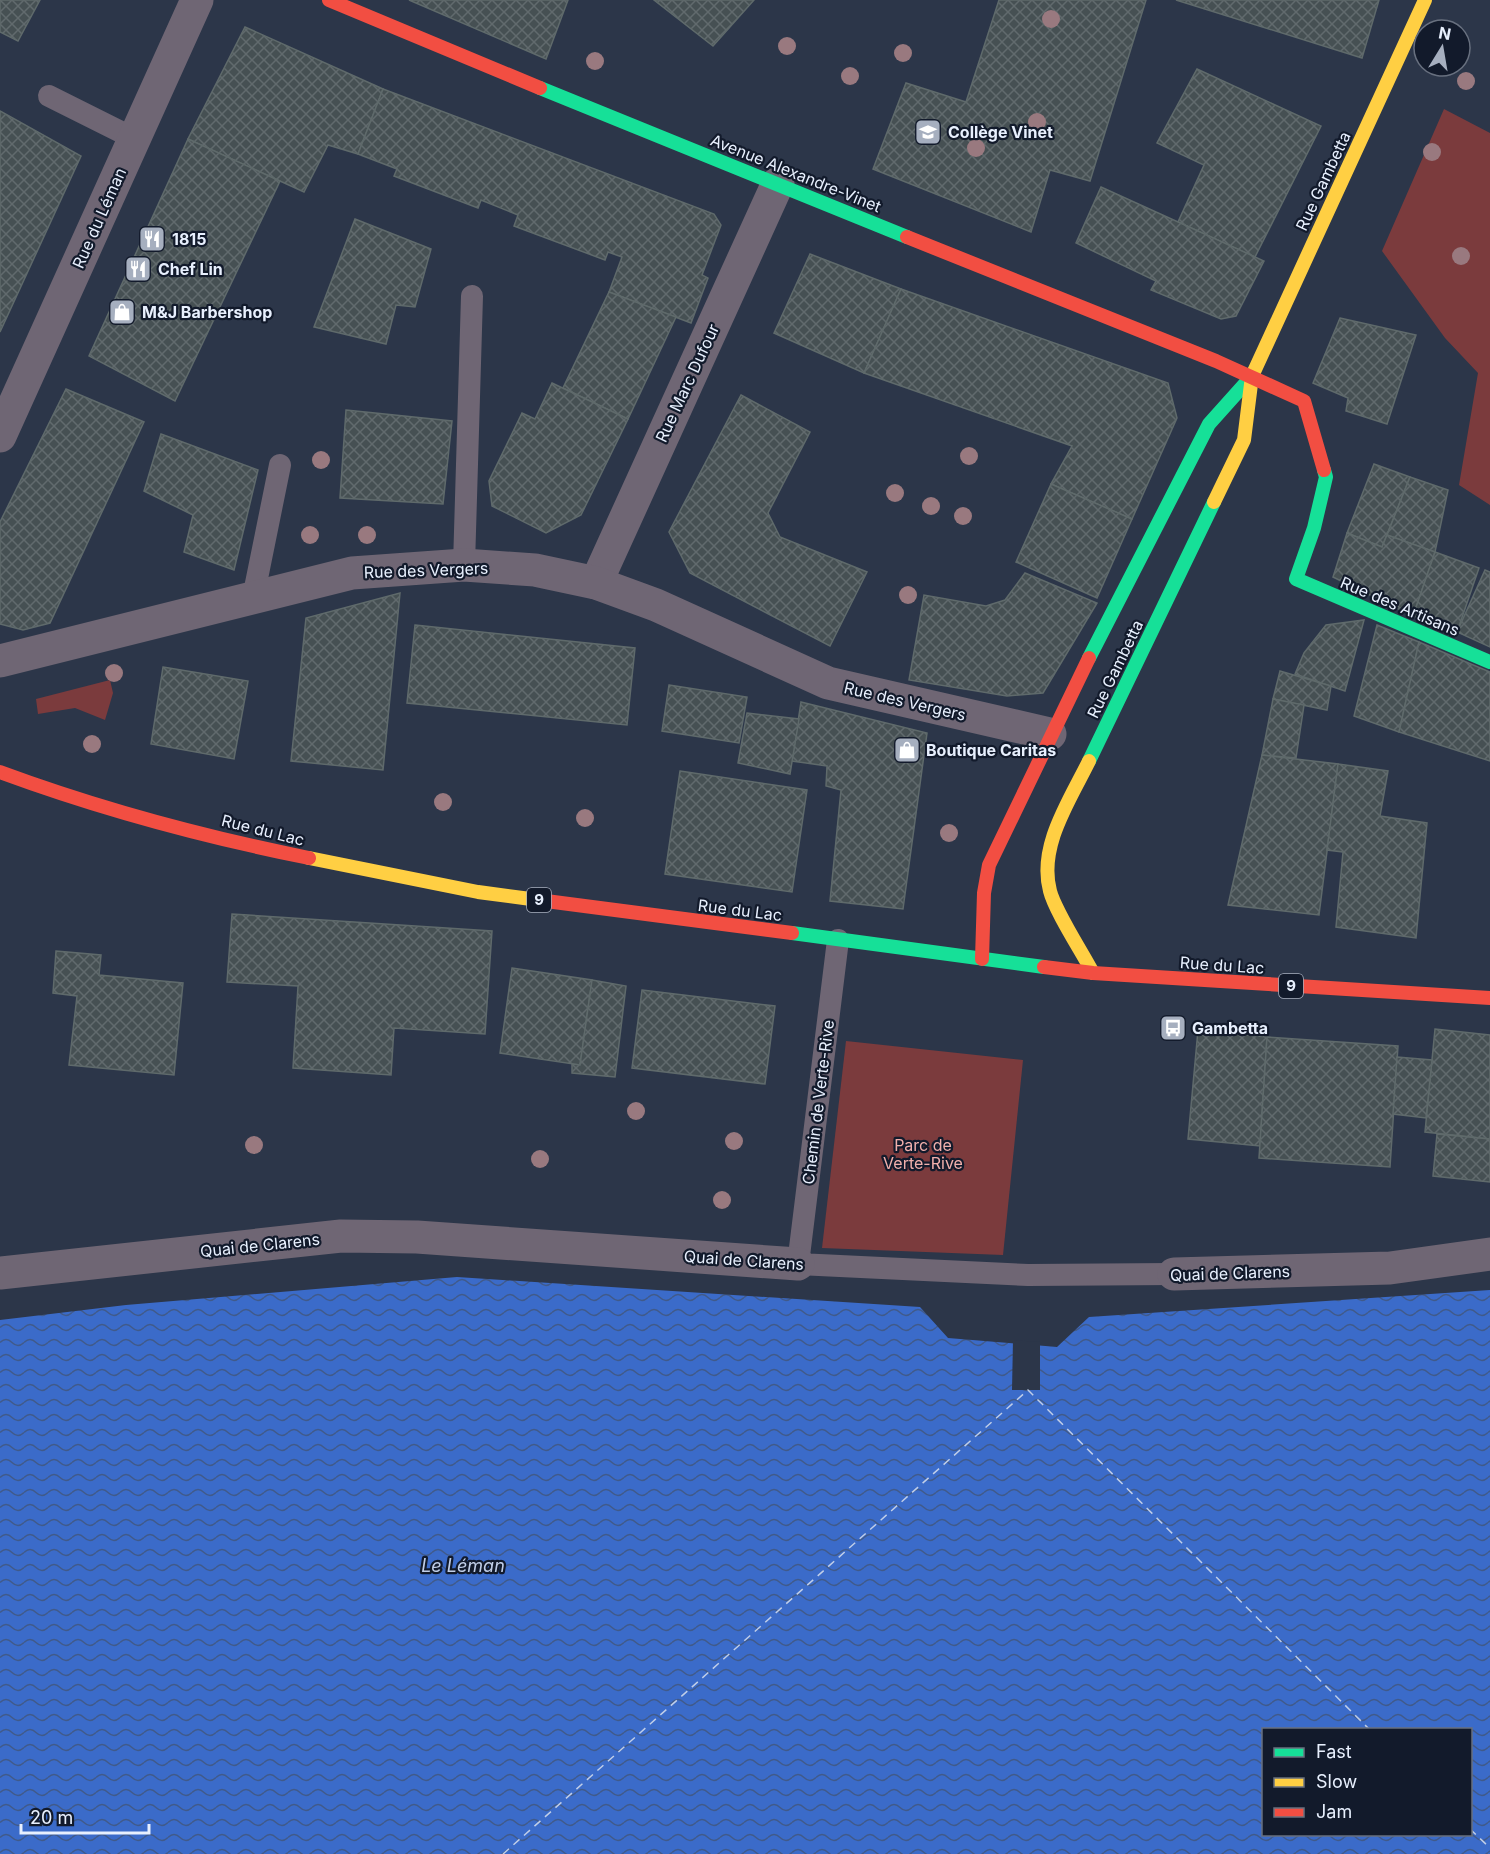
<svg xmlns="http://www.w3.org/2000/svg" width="1490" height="1854" font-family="Inter,sans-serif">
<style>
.green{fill:#7b3b3d}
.water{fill:url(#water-waves);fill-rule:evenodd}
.pier{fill:#2c3649}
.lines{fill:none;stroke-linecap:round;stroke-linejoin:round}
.ferry{stroke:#c0cee8;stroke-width:1.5;stroke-dasharray:8 6;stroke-linecap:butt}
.building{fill:url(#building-cross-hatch);stroke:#5f6a6b;stroke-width:1.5}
.lane{stroke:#6f6674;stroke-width:22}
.street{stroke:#6f6674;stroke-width:33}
.fast{stroke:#16e098;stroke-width:14}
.slow{stroke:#ffcf43;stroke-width:14}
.jam{stroke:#f24e42;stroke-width:14}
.tree{fill:#99797f}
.labels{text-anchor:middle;stroke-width:4.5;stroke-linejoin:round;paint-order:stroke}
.shield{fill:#121a2b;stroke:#a8b0bf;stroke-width:1.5}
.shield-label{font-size:15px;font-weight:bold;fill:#e8f0fe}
.poi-label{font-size:16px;font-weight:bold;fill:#e8f0fe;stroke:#121a2b;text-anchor:start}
.street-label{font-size:16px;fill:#e8f0fe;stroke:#121a2b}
.park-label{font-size:16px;fill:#f2b0ac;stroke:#121a2b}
.water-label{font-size:18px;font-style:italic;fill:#c0cee8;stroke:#121a2b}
</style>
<defs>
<pattern id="water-waves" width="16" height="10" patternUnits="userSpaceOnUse" patternTransform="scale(1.5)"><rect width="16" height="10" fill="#3b6bc9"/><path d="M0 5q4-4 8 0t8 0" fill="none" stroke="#405a8a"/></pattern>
<pattern id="building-cross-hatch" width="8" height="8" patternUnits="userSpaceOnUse" patternTransform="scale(1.5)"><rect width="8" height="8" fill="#465053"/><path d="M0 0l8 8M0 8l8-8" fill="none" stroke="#616a6d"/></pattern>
</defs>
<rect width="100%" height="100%" fill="#2c3649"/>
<g class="green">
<path d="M1444,109L1490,133V505L1459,485L1478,373L1445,338L1382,251Z"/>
<path d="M110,680L113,693L105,720L75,708L38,714L36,699Z"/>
<path d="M846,1041L1023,1060L1003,1255L822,1248Z"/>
</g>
<path class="water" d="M457,1277L920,1307L948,1338L1057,1347L1089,1317L1490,1290V1854H0V1320L126,1305ZM1264,1730H1470V1834H1264Z"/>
<path class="pier" d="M1013,1340L1040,1342V1390H1012Z"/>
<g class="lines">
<g class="ferry">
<path d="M1470,1829L1490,1848"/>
<path d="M503,1854L1028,1390L1370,1730"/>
</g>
</g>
<g class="building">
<path d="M0,0H40L18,41L0,32Z"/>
<path d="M409,0H568L546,59Z"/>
<path d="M654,0H754L713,46Z"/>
<path d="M999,0H1146L1090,181L1050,170L1031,232L873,169L906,83L966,102Z"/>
<path d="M1176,0H1379L1362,58Z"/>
<path d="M245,27L383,89L358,154L328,145L304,192L188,139Z"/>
<path d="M1197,69L1321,126L1255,257L1178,222L1204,165L1157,143Z"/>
<path d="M383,89L714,214L721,225L702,275L708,278L691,323L609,292L622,257L608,252L605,260L514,226L518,215L481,200L478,208L394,176L397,169L358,154Z"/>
<path d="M0,111L81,156L0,332Z"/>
<path d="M188,139L280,181L175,401L89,356Z"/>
<path d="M1101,187L1264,261L1236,316L1221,319L1151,290L1156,281L1076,243Z"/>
<path d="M355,219L431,249L415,307L396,305L386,344L314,327Z"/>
<path d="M810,254L901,289L864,373L774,333Z"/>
<path d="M901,289L1168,383L1177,418L1132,519L1051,484L1072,446L864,373Z"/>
<path d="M609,292L676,317L628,419L563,388Z"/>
<path d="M1340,318L1416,335L1387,424L1346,411L1348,398L1313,383Z"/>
<path d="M552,383L628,419L581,515L546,533L492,506L489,481L522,413L535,419Z"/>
<path d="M66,389L144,422L50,623L23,630L0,624V522Z"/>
<path d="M741,395L810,432L768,513L780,537L867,572L830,646L690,573L669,532Z"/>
<path d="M346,410L452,421L443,504L340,498Z"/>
<path d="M161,434L258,470L234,570L184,552L193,515L144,491Z"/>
<path d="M1374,464L1410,477L1382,547L1347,533Z"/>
<path d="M1410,477L1448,490L1435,552L1387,535Z"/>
<path d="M1051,484L1132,519L1097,598L1016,562Z"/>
<path d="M1347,533L1382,547L1387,535L1435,552L1413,616L1333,577Z"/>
<path d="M1435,552L1479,568L1457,632L1413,616Z"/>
<path d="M1485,570L1490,572V647L1457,632Z"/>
<path d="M1025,573L1097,603L1043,693L1007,696L909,680L924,595L986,606L1005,600Z"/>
<path d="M400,593L383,770L291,761L306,618Z"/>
<path d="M1364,620L1345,691L1295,674L1304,653L1326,625Z"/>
<path d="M415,625L635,648L627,725L407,703Z"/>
<path d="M1377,625L1419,642L1399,732L1354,716Z"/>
<path d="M1419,642L1490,672V761L1399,732Z"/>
<path d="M163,667L248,681L234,759L151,744Z"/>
<path d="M1280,671L1331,686L1327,710L1273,699Z"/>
<path d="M669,685L747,697L739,743L662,731Z"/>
<path d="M1273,699L1304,705L1296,758L1262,755Z"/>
<path d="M801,702L927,733L903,909L830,901L841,790L826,786L827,766L792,761Z"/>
<path d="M747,713L799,719L790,774L738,763Z"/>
<path d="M1262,755L1338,764L1319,915L1228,905Z"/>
<path d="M1338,764L1388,771L1380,816L1427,823L1416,938L1336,927L1343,852L1327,850Z"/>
<path d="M680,771L807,790L792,892L665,874Z"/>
<path d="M232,914L492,931L485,1034L394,1028L391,1075L293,1068L298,986L227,982Z"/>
<path d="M56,951L101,955L99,975L183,983L174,1075L69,1065L77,996L53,993Z"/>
<path d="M512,968L592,980L580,1065L500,1053Z"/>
<path d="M592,980L626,986L615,1077L572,1073V1064L580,1065Z"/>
<path d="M642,990L775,1006L765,1084L632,1068Z"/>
<path d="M1435,1029L1490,1035V1139L1425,1132Z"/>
<path d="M1198,1030L1267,1037L1260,1146L1188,1139Z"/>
<path d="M1267,1037L1398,1046L1390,1167L1259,1158Z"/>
<path d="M1397,1057L1432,1060L1426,1118L1393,1114Z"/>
<path d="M1437,1134L1490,1139V1182L1433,1176Z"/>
</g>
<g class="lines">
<g class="lane">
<path d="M49,96L135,139"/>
<path d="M464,565L472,296"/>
<path d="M253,598L280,465"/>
<path d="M838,940L798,1264L1028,1275L1174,1274"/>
</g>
<g class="street">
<path d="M0,436L197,0"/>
<path d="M596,583L778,183"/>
<path d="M0,661L352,573L464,565L535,570L596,583L656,605L828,683L1050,734"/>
<path d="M0,1273L341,1236L417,1237L798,1264"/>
<path d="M1174,1274L1390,1268L1490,1254"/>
</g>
<g class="fast">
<path d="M540,88L907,237"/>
<path d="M1324,470L1326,477L1314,528L1296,579L1490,662"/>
<path d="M1089,658L1209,424L1252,376"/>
<path d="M1089,761L1214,502"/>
<path d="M792,933L1044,967"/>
</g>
<g class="slow">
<path d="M1252,376L1425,0"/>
<path d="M1214,502L1244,440L1252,376"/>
<path d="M1089,761C1070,800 1038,846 1050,891C1055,911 1082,952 1093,973"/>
<path d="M309,858L478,892L546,901"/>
</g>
<g class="jam">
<path d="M329,0L540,88"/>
<path d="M907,237L1216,361L1304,401L1324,470"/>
<path d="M0,772C100,809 205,837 309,858"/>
<path d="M546,901L792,933"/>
<path d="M982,959L984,893L989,865L1089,658"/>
<path d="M1044,967L1093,973L1490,998"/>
</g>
</g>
<g class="tree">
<circle cx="1051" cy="19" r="9"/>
<circle cx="787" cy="46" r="9"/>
<circle cx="903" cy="53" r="9"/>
<circle cx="595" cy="61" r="9"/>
<circle cx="850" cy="76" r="9"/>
<circle cx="1466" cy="81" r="9"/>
<circle cx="1037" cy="122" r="9"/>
<circle cx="976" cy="148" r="9"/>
<circle cx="1432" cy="152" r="9"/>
<circle cx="1461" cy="256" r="9"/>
<circle cx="969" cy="456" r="9"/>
<circle cx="321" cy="460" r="9"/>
<circle cx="895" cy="493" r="9"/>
<circle cx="931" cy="506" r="9"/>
<circle cx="963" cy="516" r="9"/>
<circle cx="310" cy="535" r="9"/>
<circle cx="367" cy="535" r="9"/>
<circle cx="908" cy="595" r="9"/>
<circle cx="114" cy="673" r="9"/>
<circle cx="92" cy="744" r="9"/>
<circle cx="443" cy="802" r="9"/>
<circle cx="585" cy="818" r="9"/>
<circle cx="949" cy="833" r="9"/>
<circle cx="636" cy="1111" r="9"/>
<circle cx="734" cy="1141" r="9"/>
<circle cx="254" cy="1145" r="9"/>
<circle cx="540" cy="1159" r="9"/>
<circle cx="722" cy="1200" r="9"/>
</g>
<defs>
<symbol id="school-square" viewBox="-11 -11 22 22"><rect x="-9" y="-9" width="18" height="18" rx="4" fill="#a6afbf" stroke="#121a2b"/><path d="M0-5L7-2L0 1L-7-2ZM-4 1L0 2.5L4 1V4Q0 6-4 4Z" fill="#fff"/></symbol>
<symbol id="restaurant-square" viewBox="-11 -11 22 22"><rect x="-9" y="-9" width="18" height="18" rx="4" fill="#a6afbf" stroke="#121a2b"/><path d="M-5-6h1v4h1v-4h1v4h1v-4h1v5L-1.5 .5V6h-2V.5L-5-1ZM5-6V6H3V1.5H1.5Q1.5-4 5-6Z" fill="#fff"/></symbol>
<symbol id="shop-square" viewBox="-11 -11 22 22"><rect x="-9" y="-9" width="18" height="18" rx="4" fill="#a6afbf" stroke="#121a2b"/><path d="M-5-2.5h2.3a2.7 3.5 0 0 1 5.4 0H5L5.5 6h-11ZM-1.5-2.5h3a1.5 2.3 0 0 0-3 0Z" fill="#fff"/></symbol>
<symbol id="bus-square" viewBox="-11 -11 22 22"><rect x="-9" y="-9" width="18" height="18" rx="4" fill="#a6afbf" stroke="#121a2b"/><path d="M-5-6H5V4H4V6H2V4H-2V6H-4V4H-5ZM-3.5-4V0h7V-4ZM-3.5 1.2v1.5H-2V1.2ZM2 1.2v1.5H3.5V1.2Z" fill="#fff"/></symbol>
</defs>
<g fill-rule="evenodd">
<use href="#school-square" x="913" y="117" width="30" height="30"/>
<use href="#restaurant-square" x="137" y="224" width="30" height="30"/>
<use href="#restaurant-square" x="123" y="254" width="30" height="30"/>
<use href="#shop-square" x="107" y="297" width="30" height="30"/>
<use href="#shop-square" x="892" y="735" width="30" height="30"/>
<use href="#bus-square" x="1158" y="1013" width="30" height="30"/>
</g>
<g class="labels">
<g class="shield">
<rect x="527" y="888" width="24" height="24" rx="4.5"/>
<rect x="1279" y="974" width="24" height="24" rx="4.5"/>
</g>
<g class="shield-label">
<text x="539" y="905">9</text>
<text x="1291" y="991">9</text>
</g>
<g class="poi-label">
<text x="948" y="138">Collège Vinet</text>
<text x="172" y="245">1815</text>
<text x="158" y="275">Chef Lin</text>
<text x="142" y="318">M&amp;J Barbershop</text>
<text x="926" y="756">Boutique Caritas</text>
<text x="1192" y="1034">Gambetta</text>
</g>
<g class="street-label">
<text transform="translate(796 173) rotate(22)" y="6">Avenue Alexandre-Vinet</text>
<text transform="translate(1323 181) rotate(-65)" y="6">Rue Gambetta</text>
<text transform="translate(99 218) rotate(-66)" y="6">Rue du Léman</text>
<text transform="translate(687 383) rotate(-65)" y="6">Rue Marc Dufour</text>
<text transform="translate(426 570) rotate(-2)" y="6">Rue des Vergers</text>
<text transform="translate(1400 606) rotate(23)" y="6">Rue des Artisans</text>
<text transform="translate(1115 669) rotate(-64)" y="6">Rue Gambetta</text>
<text transform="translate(905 701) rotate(13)" y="6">Rue des Vergers</text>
<text transform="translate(263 830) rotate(14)" y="6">Rue du Lac</text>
<text transform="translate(740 910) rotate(7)" y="6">Rue du Lac</text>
<text transform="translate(1222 965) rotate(4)" y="6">Rue du Lac</text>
<text transform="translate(818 1102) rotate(-83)" y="6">Chemin de Verte-Rive</text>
<text transform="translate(260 1245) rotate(-6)" y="6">Quai de Clarens</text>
<text transform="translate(744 1260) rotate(4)" y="6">Quai de Clarens</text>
<text transform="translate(1230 1273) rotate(-2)" y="6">Quai de Clarens</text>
</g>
<g class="park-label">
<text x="923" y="1151">Parc de<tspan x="923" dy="18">Verte-Rive</tspan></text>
</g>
<g class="water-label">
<text x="463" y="1572">Le Léman</text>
</g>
</g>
<rect x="1262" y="1728" width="210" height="108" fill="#121a2b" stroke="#68707f" stroke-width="1.5"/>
<rect x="1274" y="1748" width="30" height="9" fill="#16e098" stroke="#68707f" stroke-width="1.5"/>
<text x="1316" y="1758" font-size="18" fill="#e8f0fe">Fast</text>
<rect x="1274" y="1778" width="30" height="9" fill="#ffcf43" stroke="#68707f" stroke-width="1.5"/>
<text x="1316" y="1788" font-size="18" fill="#e8f0fe">Slow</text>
<rect x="1274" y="1808" width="30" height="9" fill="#f24e42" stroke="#68707f" stroke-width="1.5"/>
<text x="1316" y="1818" font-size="18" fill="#e8f0fe">Jam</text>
<g transform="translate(1442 48) rotate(11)"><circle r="28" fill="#121a2b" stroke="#68707f" stroke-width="1.5"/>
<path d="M0-4.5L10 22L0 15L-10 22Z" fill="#a6afbf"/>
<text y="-9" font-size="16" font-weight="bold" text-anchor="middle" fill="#e8f0fe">N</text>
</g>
<path d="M21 1824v9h128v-9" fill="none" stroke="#e8f0fe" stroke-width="3"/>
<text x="30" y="1824" font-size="18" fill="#e8f0fe" stroke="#121a2b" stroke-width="4.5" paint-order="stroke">20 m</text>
</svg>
